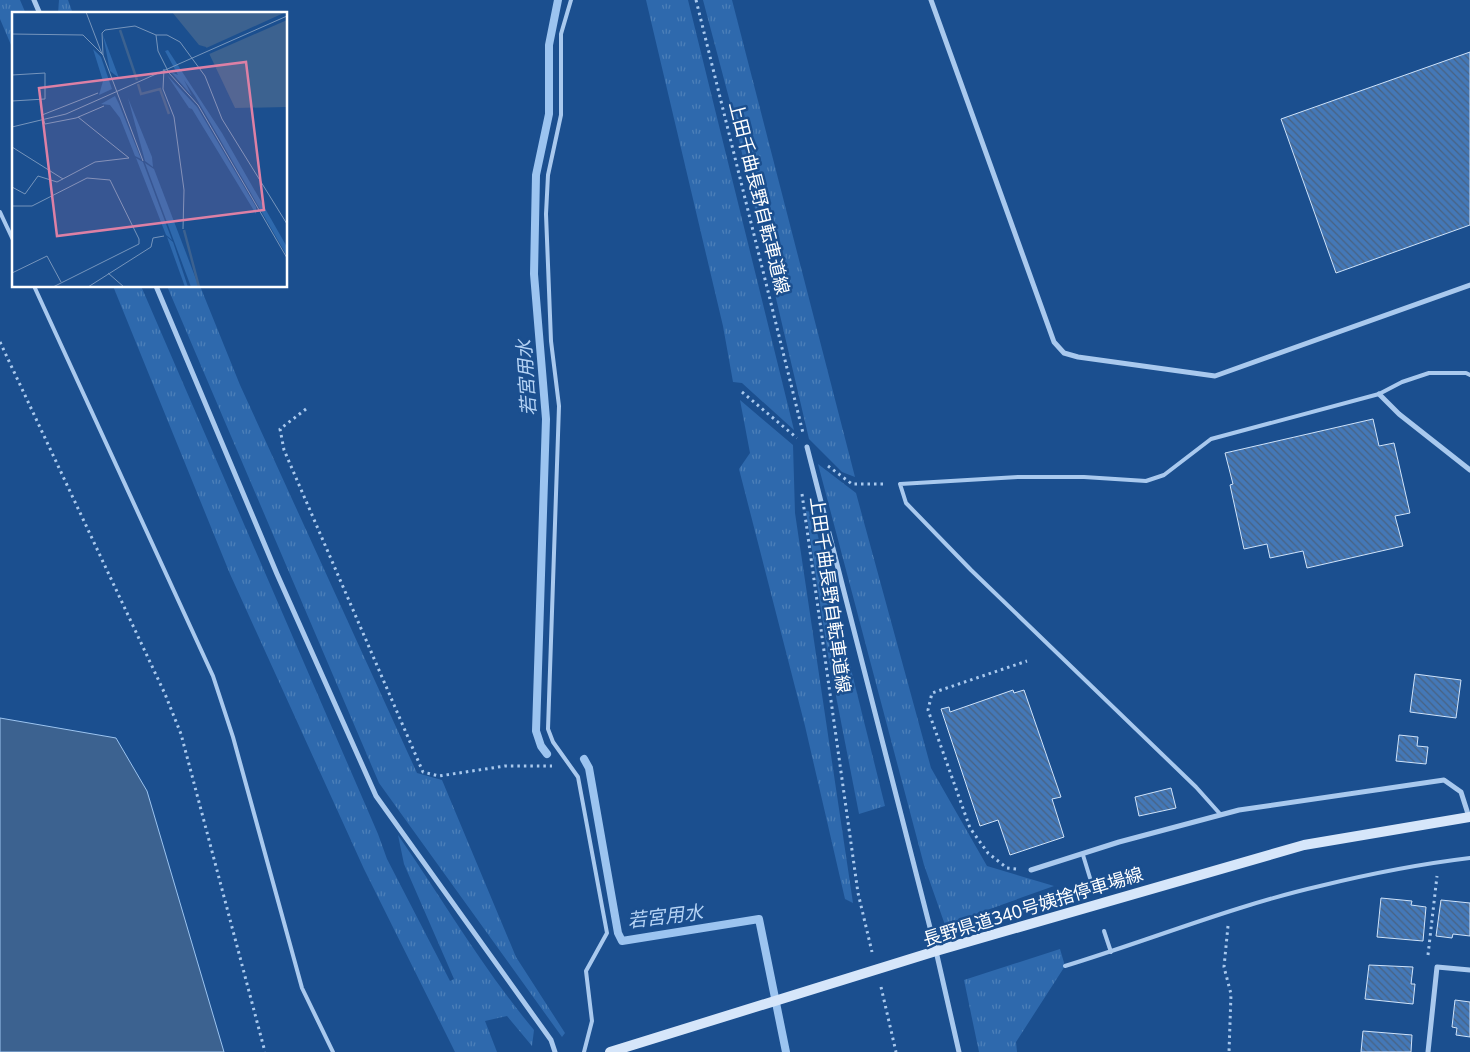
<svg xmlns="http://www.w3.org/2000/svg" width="1470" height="1052" font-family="'Noto Sans','Noto Sans JP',sans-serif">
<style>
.grass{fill:url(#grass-tufts)}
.water{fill:#3c6290;stroke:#9cc4f0}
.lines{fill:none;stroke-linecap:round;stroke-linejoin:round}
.stream{stroke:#9cc4f0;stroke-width:8}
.building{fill:url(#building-back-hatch);stroke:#cfe3fa}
.path{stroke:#a9c9ee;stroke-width:3;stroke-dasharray:2.5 4;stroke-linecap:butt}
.lane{stroke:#a9c9ee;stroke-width:4}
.street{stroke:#a9c9ee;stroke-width:5}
.secondary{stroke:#d6e6fa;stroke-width:10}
.labels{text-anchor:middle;stroke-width:5;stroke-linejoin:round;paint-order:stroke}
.street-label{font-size:18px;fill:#fff;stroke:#1b4f8f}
.water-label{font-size:19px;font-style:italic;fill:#b5d3f5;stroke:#1b4f8f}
.inset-river{fill:none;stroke:#3c6290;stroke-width:2.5}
.inset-road{fill:none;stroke:#7695bc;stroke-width:1}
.view{fill:#dd80a5;fill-opacity:0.15;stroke:#dd80a5;stroke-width:2.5}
.inset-edge{fill:none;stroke:#fff;stroke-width:2.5}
</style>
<defs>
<pattern id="grass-tufts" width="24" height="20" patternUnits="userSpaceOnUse" patternTransform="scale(1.25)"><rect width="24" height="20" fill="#2e69ad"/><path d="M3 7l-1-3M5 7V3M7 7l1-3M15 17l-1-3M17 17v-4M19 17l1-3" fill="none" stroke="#4d80b9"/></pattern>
<pattern id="building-back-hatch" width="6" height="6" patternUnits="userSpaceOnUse" patternTransform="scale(1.25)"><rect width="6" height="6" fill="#4478b7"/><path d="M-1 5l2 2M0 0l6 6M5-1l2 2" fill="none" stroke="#486282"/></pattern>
</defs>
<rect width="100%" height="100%" fill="#1b4f8f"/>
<g class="grass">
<path d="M0,0H20L26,14H14V52L0,19Z"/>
<path d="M59,0H68L73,14H58Z"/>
<path d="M646,0H688L794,430L742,383L733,382L723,326Z"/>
<path d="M703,0H732L855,477L842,472L809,439L730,102Z"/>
<path d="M113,286H141L378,834L387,859L450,981L454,979L404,864L398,835C443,900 483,969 534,1030L532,1046L507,1016L485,1021L497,1052H455L364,869L230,574Z"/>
<path d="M167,286H200L240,385L417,773L442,780L516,957L565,1033L562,1037L379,783Z"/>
<path d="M740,400L793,445L795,513L853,903L845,899L805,726L739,469L750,453Z"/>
<path d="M818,464L856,493L931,768L987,866L1054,886L945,925L924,865Z"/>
<path d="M806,511L812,512L885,806L859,814L828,655Z"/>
<path d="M1060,949L1065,966L1016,1042L1017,1052H979L964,980Z"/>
</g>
<path class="water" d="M0,718L116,738L147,791L224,1052H0Z"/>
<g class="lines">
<g class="stream">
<path d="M547,754L541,746L536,731L546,419L534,274L536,175L549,114V45L558,0"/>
<path d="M584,759L589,768L618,933L622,941L759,919L786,1052"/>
</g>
</g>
<g class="building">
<path d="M1470,52V225L1336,273L1281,119Z"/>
<path d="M1373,419L1379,446L1394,443L1410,513L1395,516L1403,546L1307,568L1303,551L1270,558L1267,544L1244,549L1230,485L1233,484L1225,453Z"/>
<path d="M1415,674L1461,680L1456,718L1410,712Z"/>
<path d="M1013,690L1014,693L1024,690L1061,797L1052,799L1064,837L1010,855L998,820L980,826L941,709L949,707L950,712Z"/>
<path d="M1399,735L1418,737L1417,746L1428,747L1426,764L1396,761Z"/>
<path d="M1171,788L1176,808L1139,816L1135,797Z"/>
<path d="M1381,898L1412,901L1411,905L1426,907L1423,941L1377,937Z"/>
<path d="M1441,900L1470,903V936L1453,934L1452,938L1436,936Z"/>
<path d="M1369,965L1413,967L1411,984H1415L1413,1004L1365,999Z"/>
<path d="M1455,1000L1470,1002V1037L1456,1035L1457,1028L1452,1027Z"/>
<path d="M1363,1031L1412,1035L1411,1052H1361Z"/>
</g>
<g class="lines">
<g class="path">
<path d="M696,0L803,433"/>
<path d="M0,342L165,694L181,734L265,1052"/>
<path d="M742,392L797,438"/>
<path d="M306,409L280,429L284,450L423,772L439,776L505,766H552"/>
<path d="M828,466L852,484H886"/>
<path d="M802,494L858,893L872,952"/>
<path d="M1016,869L1007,868L988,853L970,828L928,710L932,693L1027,661"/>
<path d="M1228,926L1224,967L1231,994L1229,1052"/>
<path d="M1428,955L1437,876"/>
<path d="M881,987L896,1052"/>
</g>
<g class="lane">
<path d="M571,0L561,34V115L548,175L546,214L551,341L559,406L548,729L553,742L578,777L607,933L586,971L592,1021L584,1052"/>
<path d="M0,212L14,242"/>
<path d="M34,286L213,676L233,737L302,988L333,1052"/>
<path d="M1221,815L1196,787L971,570L906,503L900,484L1018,477H1084L1146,481L1164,475L1211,439L1379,394L1402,382L1429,373H1466L1470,375"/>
<path d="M1083,855L1090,878"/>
<path d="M1104,931L1111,952"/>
<path d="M1065,966C1150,940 1233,906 1320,886C1369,874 1420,864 1470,858"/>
</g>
<g class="street">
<path d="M34,0L40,14"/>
<path d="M931,0L1054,342L1064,353L1078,357L1215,376L1470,285"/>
<path d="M156,286L277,574L376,796L551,1040L555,1052"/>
<path d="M1379,394L1399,414L1470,470"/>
<path d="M807,447L936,951L959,1052"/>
<path d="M1031,870L1119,842L1239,810L1444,780L1461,792L1469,817"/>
<path d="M1428,1052L1437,967L1470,970"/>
</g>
<path class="secondary" d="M610,1052L936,951L1304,845L1470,817"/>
</g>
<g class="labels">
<g class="street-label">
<text transform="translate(759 198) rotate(76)" y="6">上田千曲長野自転車道線</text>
<text transform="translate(830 595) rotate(82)" y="6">上田千曲長野自転車道線</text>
<text transform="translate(1033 907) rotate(-17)" y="6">長野県道340号姨捨停車場線</text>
</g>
<g class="water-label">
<text transform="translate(526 378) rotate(-94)" y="7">若宮用水</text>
<text transform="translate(665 916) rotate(-7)" y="7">若宮用水</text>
</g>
</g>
<g transform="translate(12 12)">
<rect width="275" height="275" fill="#1b4f8f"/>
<path d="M91,23L107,66L98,59ZM81,37L89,45L100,77L87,83L91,69ZM156,38L210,121L275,235V244L183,84L172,68L180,84L159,60L166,63L153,39ZM155,63L185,95L244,195V202L180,97L177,96ZM103,84L107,92L129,147L123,144L108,106L98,93L89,92ZM116,86L140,145L141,155L133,149ZM124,146L131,150L160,228L154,223ZM133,151L142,157L187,275H179ZM155,225L161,230L176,275H173Z" fill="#2e69ad"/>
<path d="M160,0L275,1V95L223,96L194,35L187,33Z" fill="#3c6290"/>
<path d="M274,0L275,8L195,43L192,37Z" fill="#1b4f8f"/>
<path class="inset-river" d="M108,18L125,68M126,72L129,82L148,77L157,102M172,218L187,275"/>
<path class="inset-road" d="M74,0L90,42M0,22L71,23L91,43M144,23L146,39L157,61L186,93L275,246M152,57L151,77L162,105L172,178L171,217M0,63L33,61V87L0,89M86,81L30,103L33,112L64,106L92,94M66,105L117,146M0,115L54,102L275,4M0,135L51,167M131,149L91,43L90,21L93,18L123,14L144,23H155L168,30L193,64L210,107L275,212M0,175L13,182L26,164L45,170L83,150L117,146M0,194H20L75,166L98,168L127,227V232L41,275M0,261L35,244L49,270M96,261L112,275M76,275L139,235L141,226L152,224"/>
<path class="view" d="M234,50L252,198L45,224L27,76Z"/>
<rect width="275" height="275" class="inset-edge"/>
</g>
</svg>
